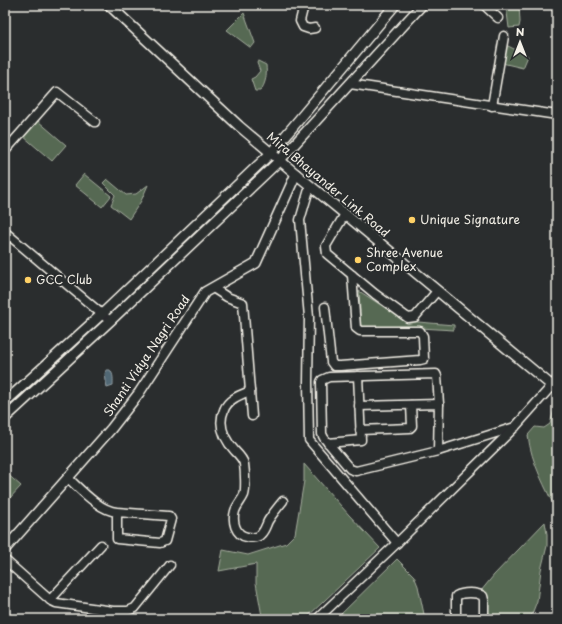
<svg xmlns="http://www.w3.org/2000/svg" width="562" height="624" font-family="'Playpen Sans',sans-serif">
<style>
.green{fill:#566953;stroke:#a5ad9e}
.water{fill:#516775;stroke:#929ea3}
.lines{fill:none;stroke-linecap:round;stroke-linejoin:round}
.minor-casing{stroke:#f4f1e8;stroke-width:11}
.tertiary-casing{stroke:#f4f1e8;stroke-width:12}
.minor{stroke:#2a2d2e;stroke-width:8}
.tertiary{stroke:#2a2d2e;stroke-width:9}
.poi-dot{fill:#ffd166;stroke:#2a2d2e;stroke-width:1.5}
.labels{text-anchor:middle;stroke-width:4;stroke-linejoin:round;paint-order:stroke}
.street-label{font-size:12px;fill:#f4f1e8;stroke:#2a2d2e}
.poi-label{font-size:12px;fill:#f4f1e8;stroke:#2a2d2e;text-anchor:start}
</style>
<rect width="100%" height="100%" fill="#2a2d2e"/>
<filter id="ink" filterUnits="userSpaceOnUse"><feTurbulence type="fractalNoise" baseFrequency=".025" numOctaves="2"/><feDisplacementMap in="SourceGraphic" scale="8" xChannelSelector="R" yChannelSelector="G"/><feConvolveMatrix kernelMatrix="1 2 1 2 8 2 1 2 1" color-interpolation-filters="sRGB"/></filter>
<g filter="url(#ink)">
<g class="green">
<path d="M506,5H519L520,22L519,27L509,28Z"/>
<path d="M244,13L255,43L251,48L227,30Z"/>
<path d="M506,45L528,56L523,68L502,63Z"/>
<path d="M258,61L266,65C267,74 266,84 260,91H255L251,79L255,77L260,71L257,63Z"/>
<path d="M38,121L66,145L52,161L23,136Z"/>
<path d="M84,174L111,196L102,207L75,185Z"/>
<path d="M107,179L126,195L136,194L148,185L141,201L129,219L111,205L115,195L103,183Z"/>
<path d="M359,291L401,318L418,322L454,325V330L403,327L361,329Z"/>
<path d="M557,405V512C546,488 531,463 528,435L535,427L544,428L550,424L555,406Z"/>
<path d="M304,464L349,515L380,548L305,619H265L262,616L256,583V564L219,571L223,550L248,555L286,543L295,534L304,481Z"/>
<path d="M5,472L21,486L9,499L5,496Z"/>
<path d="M545,522L547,534V546L541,570L537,601L530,619H483L481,591L494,575Z"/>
<path d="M397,559L414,576L418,586L425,619H336Z"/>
</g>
<path class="water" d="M106,370H110C114,375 113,380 113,386L107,388L105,374Z"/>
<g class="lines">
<defs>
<g id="minor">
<path d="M304,5L300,21L303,27L309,29L315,28"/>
<path d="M484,5L498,18"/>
<path d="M555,5L557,8"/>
<path d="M350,84L557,115"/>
<path d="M492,106L504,36"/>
<path d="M5,151L57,92L95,122"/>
<path d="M310,186L300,220L309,317L308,382L309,440L397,543"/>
<path d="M345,214L326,246L327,254L375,294L408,318L415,317L437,291"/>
<path d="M5,232L110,321"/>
<path d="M213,288L227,297L243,303L252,416"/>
<path d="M325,307L331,362L334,366H340L420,360L424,359L423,336L420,331H360L356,328L352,275"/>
<path d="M250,391C240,395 228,399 224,410C217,426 225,440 235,451C239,455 243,459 244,464C245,471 246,489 244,495C242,500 237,505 235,511C232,521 235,535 247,537C253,538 258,538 261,534C265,530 266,525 268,521C273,513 278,507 283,501"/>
<path d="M439,404L437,376L436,374L329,377L322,380L321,382L322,434L324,438L350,469L356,471L438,451L515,427"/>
<path d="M359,406L439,404L438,451"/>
<path d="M360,430L410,428L412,426L411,405"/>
<path d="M328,443L361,440L358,376"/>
<path d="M68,478C80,489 100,511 117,512L168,516H169L171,519L165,541L160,543L117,539V512"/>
<path d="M5,560L50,600L56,603L113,611H128L135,608L170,565"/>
<path d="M50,600L101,545"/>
<path d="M317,619L397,543L515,427L557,380"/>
<path d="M456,619V596C463,592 476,592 483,596L484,600V619"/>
</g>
<g id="tertiary">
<path d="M109,5L239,126L296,174L345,214L557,390"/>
<path d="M5,402L102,314L271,153L395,5"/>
<path d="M5,418L110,321L280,160L422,5"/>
<path d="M5,549L111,429L139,393L205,292L256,263L296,174"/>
</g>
</defs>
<use href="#minor" class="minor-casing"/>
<use href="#tertiary" class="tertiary-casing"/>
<use href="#minor" class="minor"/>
<use href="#tertiary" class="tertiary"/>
</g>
</g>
<g class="poi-dot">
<circle cx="412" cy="220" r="4"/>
<circle cx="358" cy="260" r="4"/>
<circle cx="28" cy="280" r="4"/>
</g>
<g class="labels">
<g class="street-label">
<text transform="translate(328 185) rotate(40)" y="4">Mira Bhayander Link Road</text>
<text transform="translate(147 356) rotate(-56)" y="4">Shanti Vidya Nagri Road</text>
</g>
<g class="poi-label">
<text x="420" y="224">Unique Signature</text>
<text x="366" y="257">Shree Avenue<tspan x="366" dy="14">Complex</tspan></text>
<text x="36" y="284">GCC Club</text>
</g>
</g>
<rect width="562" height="624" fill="none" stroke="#2a2d2e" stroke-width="20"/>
<rect x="10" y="10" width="542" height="604" fill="none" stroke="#f4f1e8" stroke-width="1.5" filter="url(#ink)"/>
<g transform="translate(520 42)" stroke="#2a2d2e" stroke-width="3" paint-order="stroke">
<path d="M0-3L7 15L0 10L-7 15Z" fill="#f4f1e8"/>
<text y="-6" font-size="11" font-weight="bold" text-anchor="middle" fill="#f4f1e8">N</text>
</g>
</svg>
